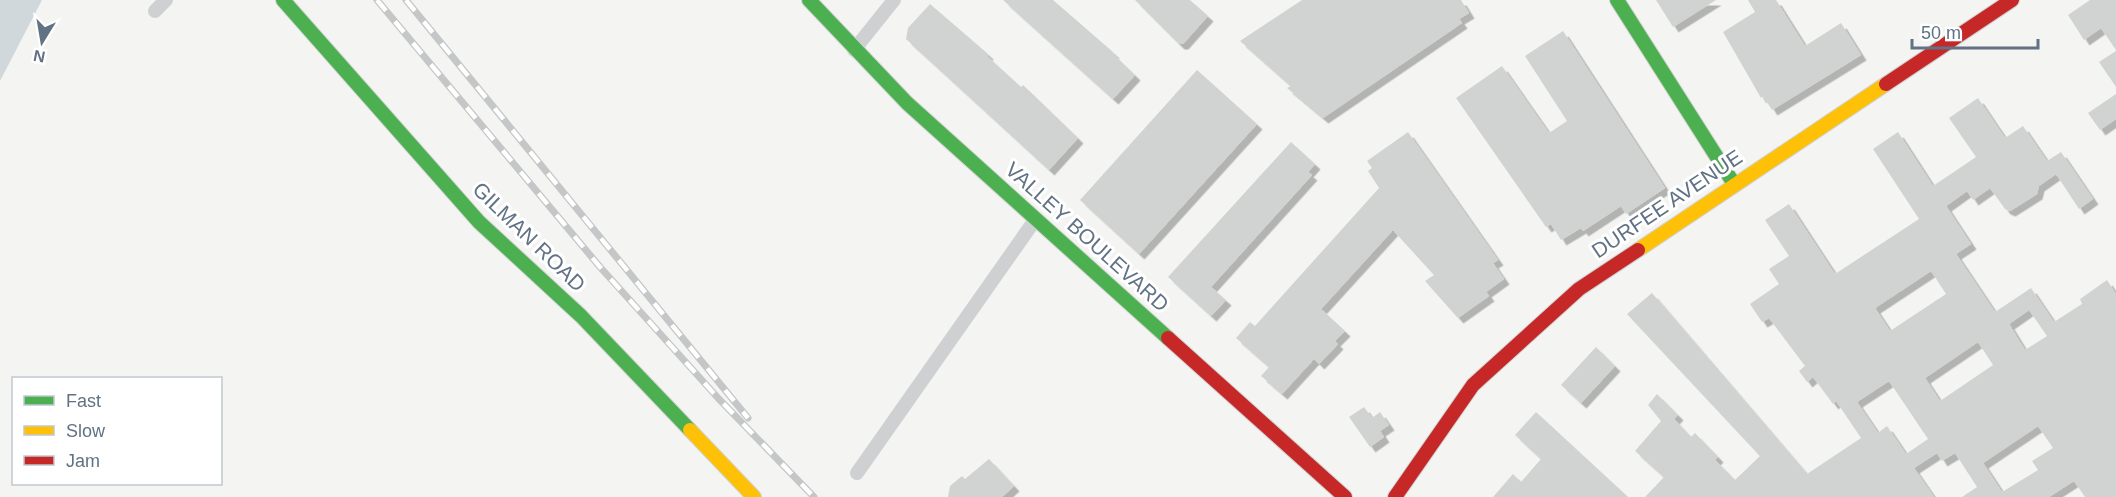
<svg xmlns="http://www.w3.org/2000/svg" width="2116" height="497" font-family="Helvetica,sans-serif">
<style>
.water{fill:#d1d8dc}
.building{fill:#d1d3d3;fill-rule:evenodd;filter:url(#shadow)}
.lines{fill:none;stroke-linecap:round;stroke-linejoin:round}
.fast-casing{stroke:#d0d2d3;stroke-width:16}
.slow-casing{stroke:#d0d2d3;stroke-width:16}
.jam-casing{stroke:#d0d2d3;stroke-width:16}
.street{stroke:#cfd0d1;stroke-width:14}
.fast{stroke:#4caf50;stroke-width:14}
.slow{stroke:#ffc107;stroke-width:14}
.jam{stroke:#c62828;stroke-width:14}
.rail-casing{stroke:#c5c6c7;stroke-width:7}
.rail{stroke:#fff;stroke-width:4.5;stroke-dasharray:14;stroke-linecap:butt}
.labels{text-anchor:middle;stroke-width:6;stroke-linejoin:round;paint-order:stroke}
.street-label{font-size:21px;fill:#617285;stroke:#fff}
</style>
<defs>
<filter id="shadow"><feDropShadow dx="5.5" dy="5.5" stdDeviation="0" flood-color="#0004"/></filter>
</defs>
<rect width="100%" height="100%" fill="#f4f5f2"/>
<path class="water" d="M0,0H42L0,81Z"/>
<g class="building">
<path d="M1003,0H1053L1114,53L1113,54L1135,75L1113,99Z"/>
<path d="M1135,0H1190L1208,16L1183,44H1179Z"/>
<path d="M1302,0H1461L1469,13L1459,19L1462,23L1323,118L1287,88L1291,86L1240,41Z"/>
<path d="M1656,0H1716L1673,27Z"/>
<path d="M1748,0H1776L1805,46L1841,23L1861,55L1772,110L1763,96L1761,98L1723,32L1755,12Z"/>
<path d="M2090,0H2116V50L2101,28L2084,40L2068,15Z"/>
<path d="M930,4L988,54L987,56L1021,87L1023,85L1078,138L1049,170L906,39L908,28Z"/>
<path d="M1563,31L1665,188L1626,214L1621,206L1583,231L1581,228L1561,240L1551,224L1546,227L1456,98L1502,66L1549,133L1567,121L1525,56Z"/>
<path d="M2116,51V87L2099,62Z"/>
<path d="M1197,70L1257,124L1139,254L1080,200Z"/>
<path d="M2116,94V119L2100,130L2088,113Z"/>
<path d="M1978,98L2005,138L2023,126L2047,161L2061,152L2093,199L2079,209L2056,174L2039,186L2037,194L2010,211L2005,209L1990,188L1973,200L1967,191L1946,206L1971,244L1956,254L1995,312L2031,288L2054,322L2082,304L2080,299L2107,280L2116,294V497H2085L2074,481L2049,497H1962L1977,487L1955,453L1942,461L1937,453L1914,468L1934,497H1645L1664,477L1635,451L1661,421L1648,405L1657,394L1678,415L1674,419L1691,437L1695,433L1718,457L1715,460L1735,480L1760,456L1627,314L1652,293L1807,474L1861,438L1836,401L1833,404L1813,377L1807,382L1799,371L1805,366L1769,318L1762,322L1750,304L1779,284L1769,269L1789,256L1765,220L1789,204L1835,274L1919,219L1873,149L1898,132L1933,186L1976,157L1949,118ZM1931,271L1946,294L1890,331L1875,308ZM2029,310L2047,336L2025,350L2009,324ZM1978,342L1993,365L1940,401L1925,378ZM1889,381L1928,439L1906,454L1887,426L1878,433L1857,402ZM2038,426L2053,448L2032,461L2038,470L2002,492L1983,463Z"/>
<path d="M1408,132L1498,260L1493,263L1504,279L1486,292L1489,296L1458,318L1425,281L1434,275L1393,230L1321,309L1345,331L1335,341L1338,344L1319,364L1314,359L1282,394L1261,376L1269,367L1236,338L1250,322L1255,326L1379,188L1368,171L1372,168L1367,161Z"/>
<path d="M1291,142L1315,164L1308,172L1312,175L1211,287L1226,300L1211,316L1168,277Z"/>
<path d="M1596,347L1615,366L1581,403L1561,385Z"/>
<path d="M1364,407L1372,418L1380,412L1389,425L1380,431L1384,437L1370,447L1349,417Z"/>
<path d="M1536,412L1628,497H1493L1513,474L1521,482L1541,459L1515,435Z"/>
<path d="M989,459L1014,486L1002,497H948L950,486L962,476L965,479Z"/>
</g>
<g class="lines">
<defs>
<g id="fast">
<path d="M283,0L479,222L581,316L690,430"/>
<path d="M809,0L907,103L1168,338"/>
<path d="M1617,0L1734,184"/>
</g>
<g id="slow">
<path d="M1638,250L1886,84"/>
<path d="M690,430L754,497"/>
</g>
<g id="jam">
<path d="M1886,84L2012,0"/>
<path d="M1168,338L1345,497"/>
<path d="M1395,497L1473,385L1579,289L1638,250"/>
</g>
</defs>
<use href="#fast" class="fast-casing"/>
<use href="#slow" class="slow-casing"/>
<use href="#jam" class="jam-casing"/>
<g class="street">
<path d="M155,11L166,0"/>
<path d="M854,50L894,0"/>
<path d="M857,473L1035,220"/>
</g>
<use href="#fast" class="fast"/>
<use href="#slow" class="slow"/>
<use href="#jam" class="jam"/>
<defs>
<g id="rail">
<path d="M377,0L600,267L718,398L814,497"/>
<path d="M406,0L748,418"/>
</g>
</defs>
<use href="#rail" class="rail-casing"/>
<use href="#rail" class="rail"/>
</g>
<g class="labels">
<g class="street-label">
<text transform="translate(1667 204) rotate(-34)" y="7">DURFEE AVENUE</text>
<text transform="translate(529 237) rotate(44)" y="7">GILMAN ROAD</text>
<text transform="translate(1087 237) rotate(42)" y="7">VALLEY BOULEVARD</text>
</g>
</g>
<rect x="12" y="377" width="210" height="108" fill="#ffffff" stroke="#c0c7ce" stroke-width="1.5"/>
<rect x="24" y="396" width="30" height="9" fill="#4caf50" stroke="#c0c7ce" stroke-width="1.5"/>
<text x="66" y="407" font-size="18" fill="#617285">Fast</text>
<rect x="24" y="426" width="30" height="9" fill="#ffc107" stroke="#c0c7ce" stroke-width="1.5"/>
<text x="66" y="437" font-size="18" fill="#617285">Slow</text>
<rect x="24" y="456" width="30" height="9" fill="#c62828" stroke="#c0c7ce" stroke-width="1.5"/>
<text x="66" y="467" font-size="18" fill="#617285">Jam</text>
<g transform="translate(42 42) rotate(191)" stroke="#ffffff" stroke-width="4.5" paint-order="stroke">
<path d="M0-4.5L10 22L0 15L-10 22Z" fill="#617285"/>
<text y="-9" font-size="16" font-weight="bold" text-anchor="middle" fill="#617285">N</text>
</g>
<path d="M1912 39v9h126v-9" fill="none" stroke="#617285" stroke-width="3"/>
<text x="1921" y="39" font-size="18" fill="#617285" stroke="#ffffff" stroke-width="4.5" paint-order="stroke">50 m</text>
</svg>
